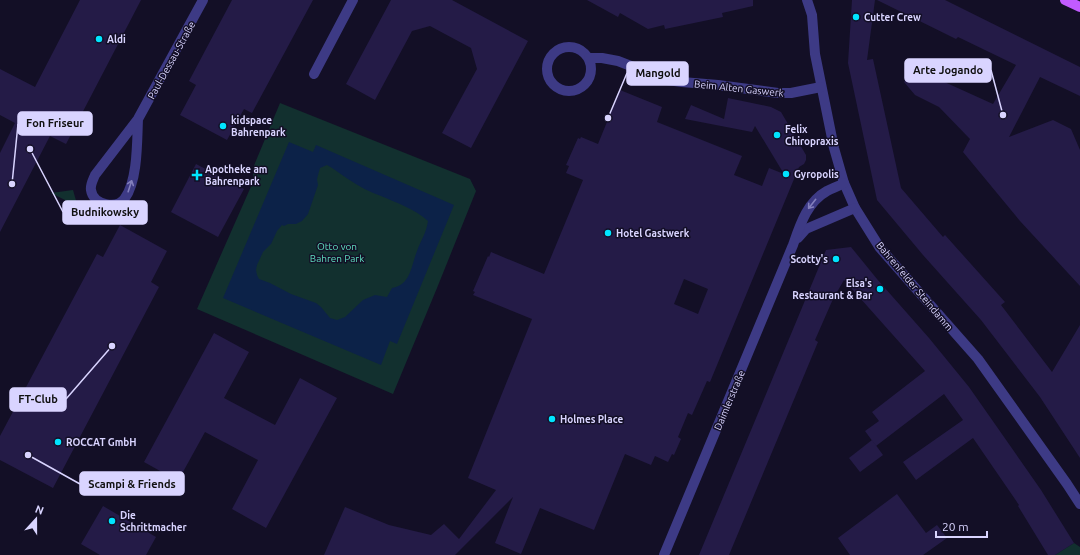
<svg xmlns="http://www.w3.org/2000/svg" width="1080" height="555" font-family="Ubuntu,sans-serif">
<style>
.green{fill:#12302f}
.water{fill:#0c2248;fill-rule:evenodd}
.building{fill:#241b47;fill-rule:evenodd}
.lines{fill:none;stroke-linecap:round;stroke-linejoin:round}
.minor{stroke:#3d3a85;stroke-width:10}
.major{stroke:#c25bff;stroke-width:10}
.oneway{stroke:#837fbc}
.poi-dot{fill:#00e5ff;stroke:#130f26;stroke-width:1.5}
.labels{text-anchor:middle;stroke-width:3;stroke-linejoin:round;paint-order:stroke}
.poi-label{font-size:10px;font-weight:bold;fill:#d9d4ff;stroke:#130f26;text-anchor:start}
.street-label{font-size:10px;fill:#d9d4ff;stroke:#130f26}
.park-label{font-size:10px;fill:#5fe0c0;stroke:#130f26}
.leader{fill:none;stroke:#d9d4ff;stroke-width:1.5}
.callout-dot{fill:#d9d4ff;stroke:#130f26;stroke-width:1.5}
.callout{fill:#d9d4ff;stroke:#d9d4ff;stroke-width:1.5}
.callout-label{font-size:11px;text-anchor:middle;font-weight:bold;fill:#111}
</style>
<rect width="100%" height="100%" fill="#130f26"/>
<g class="green">
<path d="M280,103L470,179L476,191L437,288L393,394L197,309L253,182V168Z"/>
<path d="M73,190L77,204L75,205L51,193Z"/>
<path d="M1074,543L1080,547V555H1055Z"/>
</g>
<path class="water" d="M289,142L313,152L316,145L454,205L397,344L390,341L381,365L223,298ZM327,165C335,169 340,174 348,179C358,186 370,192 381,196C397,203 415,209 428,221C426,234 421,240 417,251C411,266 411,285 392,288L387,297L375,295L363,300L345,317L337,320L330,318L321,307L316,303L291,294L270,283L259,279L257,275L256,270L257,265L263,252L271,244L277,231L282,225L284,226L288,224H296L302,221L308,214L318,185L317,179L320,168Z"/>
<g class="building">
<path d="M80,0H141L66,144L50,136L0,232V153L15,123L0,115V69L35,87Z"/>
<path d="M232,0H313L252,113L244,109L227,140L180,115L196,85L189,81Z"/>
<path d="M391,0H452L528,41L471,148L442,133L477,69L471,48L430,26L412,31L375,100L346,84Z"/>
<path d="M587,0H753V6L722,13L723,17L665,29L664,25L648,29L620,13L618,17Z"/>
<path d="M852,0H875L867,60L873,59L901,188L943,237L945,235L1005,302L1001,305L1052,372L1080,325V458L1040,397L981,320L923,255L877,200L848,63Z"/>
<path d="M877,0H945L1080,67V96L1040,77L1009,137L1053,120L1071,129L1080,150V286L1020,221L963,152L970,139L939,107L915,95L904,82L919,63L929,75L993,104L1016,65L958,37L956,39Z"/>
<path d="M620,90L662,107L657,122L742,156L734,175L762,186L769,168L784,174L755,126L752,132L685,119L691,105L724,119L728,98L771,107L781,112L806,155V160L804,164L799,167L710,382L707,381L692,415L688,413L678,437L681,439L674,455L672,454L668,462L655,456L651,465L625,454L594,530L540,508L521,554L495,543L513,497L465,545L463,542L465,545L455,555H324L345,507L389,525L431,535L444,524L459,539L496,490L468,478L532,319L473,295L475,292L473,291L488,256L489,257L491,252L544,274L583,180L566,173L569,166L566,165L578,138L580,139L581,137L598,144ZM684,279L708,289L698,314L674,304Z"/>
<path d="M196,164L244,189L218,237L171,212Z"/>
<path d="M120,225L167,251L151,282L159,287L53,488L0,460V436L97,254L103,257Z"/>
<path d="M851,247L877,279L929,338L969,387L1041,490L1074,543L1055,555H1048L1018,506L1019,505L973,438L916,480L903,462L963,420L944,394L876,446L865,431L879,421L872,412L925,371L844,280L833,299L815,340L818,342L729,555H699L826,250Z"/>
<path d="M214,333L249,352L224,398L275,425L300,378L337,398L266,528L232,509L258,460L205,432L178,481L144,462Z"/>
<path d="M872,440L883,455L860,472L849,458Z"/>
<path d="M897,494L926,533L937,525L947,538L923,555H850L838,538Z"/>
<path d="M103,506L156,537L146,555H100L81,544Z"/>
</g>
<g class="lines">
<g class="minor">
<path d="M807,0L812,15L815,54L834,148L844,183L855,208L880,248L978,359L1067,484L1080,504"/>
<circle cx="569" cy="69" r="22"/>
<path d="M589,58H602L618,61L667,80L682,82L718,85L778,93H791L821,87"/>
<path d="M314,74L353,0"/>
<path d="M138,119C137,140 138,180 125,198C117,210 93,205 91,190C90,185 93,180 95,175L138,119L203,0"/>
<path d="M798,238L806,229L855,208"/>
<path d="M664,555L793,245C800,225 807,202 827,191C833,188 839,186 844,183"/>
</g>
<path class="major" d="M1065,0L1080,7"/>
</g>
<defs><path id="oneway-shaft" d="M-6 0H5M1.5-3L5.5 0L1.5 3" fill="none" stroke-width="1.6" stroke-linecap="round" stroke-linejoin="round"/></defs>
<g class="oneway">
<use href="#oneway-shaft" transform="translate(130 186) rotate(-72)"/>
<use href="#oneway-shaft" transform="translate(812 204) rotate(128)"/>
</g>
<g class="poi-dot">
<circle cx="856" cy="17" r="4"/>
<circle cx="99" cy="39" r="4"/>
<circle cx="223" cy="126" r="4"/>
<circle cx="777" cy="135" r="4"/>
<circle cx="786" cy="174" r="4"/>
<path d="M195 169h4v4h4v4h-4v4h-4v-4h-4v-4h4z"/>
<circle cx="608" cy="233" r="4"/>
<circle cx="836" cy="259" r="4"/>
<circle cx="880" cy="289" r="4"/>
<circle cx="552" cy="419" r="4"/>
<circle cx="58" cy="442" r="4"/>
<circle cx="112" cy="521" r="4"/>
</g>
<g class="labels">
<g class="poi-label">
<text x="864" y="21">Cutter Crew</text>
<text x="107" y="43">Aldi</text>
<text x="231" y="124">kidspace<tspan x="231" dy="12">Bahrenpark</tspan></text>
<text x="785" y="133">Felix<tspan x="785" dy="12">Chiropraxis</tspan></text>
<text x="205" y="173">Apotheke am<tspan x="205" dy="12">Bahrenpark</tspan></text>
<text x="794" y="178">Gyropolis</text>
<text x="616" y="237">Hotel Gastwerk</text>
<text x="828" y="263" text-anchor="end">Scotty's</text>
<text x="872" y="287" text-anchor="end">Elsa's<tspan x="872" dy="12">Restaurant &amp; Bar</tspan></text>
<text x="560" y="423">Holmes Place</text>
<text x="66" y="446">ROCCAT GmbH</text>
<text x="120" y="519">Die<tspan x="120" dy="12">Schrittmacher</tspan></text>
</g>
<g class="street-label">
<text transform="translate(171 60) rotate(-61)" y="4">Paul-Dessau-Straße</text>
<text transform="translate(739 88) rotate(6)" y="4">Beim Alten Gaswerk</text>
<text transform="translate(915 286) rotate(50)" y="4">Bahrenfelder Steindamm</text>
<text transform="translate(729 400) rotate(-67)" y="4">Daimlerstraße</text>
</g>
<g class="park-label">
<text x="337" y="250">Otto von<tspan x="337" dy="12">Bahren Park</tspan></text>
</g>
</g>
<path class="leader" d="M1003 115L991 70M608 118L627 73M12 184L18 124M30 149L63 212M112 346L66 399M28 455L80 484"/>
<g class="callout-dot">
<circle cx="1003" cy="115" r="4"/>
<circle cx="608" cy="118" r="4"/>
<circle cx="12" cy="184" r="4"/>
<circle cx="30" cy="149" r="4"/>
<circle cx="112" cy="346" r="4"/>
<circle cx="28" cy="455" r="4"/>
</g>
<g class="callout">
<rect x="905" y="59" width="86" height="23" rx="4"/>
<rect x="627" y="62" width="61" height="23" rx="4"/>
<rect x="18" y="112" width="74" height="23" rx="4"/>
<rect x="63" y="201" width="84" height="23" rx="4"/>
<rect x="10" y="388" width="56" height="23" rx="4"/>
<rect x="80" y="472" width="104" height="23" rx="4"/>
</g>
<g class="callout-label">
<text x="948" y="74">Arte Jogando</text>
<text x="658" y="77">Mangold</text>
<text x="55" y="127">Fon Friseur</text>
<text x="105" y="216">Budnikowsky</text>
<text x="38" y="403">FT-Club</text>
<text x="132" y="488">Scampi &amp; Friends</text>
</g>
<g transform="translate(36 519) rotate(21)" stroke="#130f26" stroke-width="3" paint-order="stroke">
<path d="M0-3L7 15L0 10L-7 15Z" fill="#d9d4ff"/>
<text y="-6" font-size="11" font-weight="bold" text-anchor="middle" fill="#d9d4ff">N</text>
</g>
<path d="M936 531v6h51v-6" fill="none" stroke="#d9d4ff" stroke-width="2"/>
<text x="942" y="531" font-size="12" fill="#d9d4ff" stroke="#130f26" stroke-width="3" paint-order="stroke">20 m</text>
</svg>
